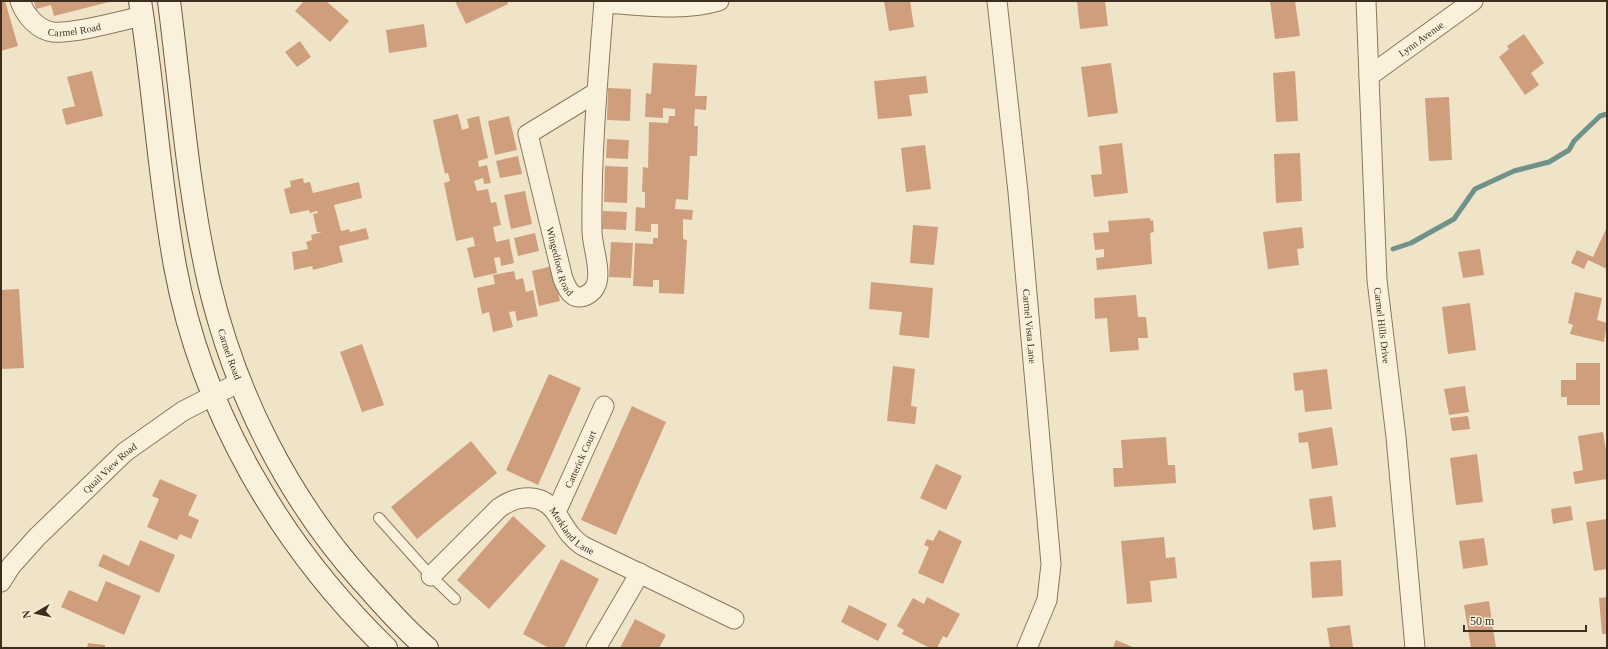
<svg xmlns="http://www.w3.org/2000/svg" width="1608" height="649" font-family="'Times New Roman',serif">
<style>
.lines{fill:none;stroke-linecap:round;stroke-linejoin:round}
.stream{stroke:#6f938a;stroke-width:5}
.building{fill:#cf9f7d}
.service-casing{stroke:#8d765c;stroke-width:12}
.minor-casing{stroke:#8d765c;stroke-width:21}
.secondary-casing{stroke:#6f573f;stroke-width:24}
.service{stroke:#faf1dc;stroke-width:10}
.minor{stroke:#faf1dc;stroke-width:19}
.secondary{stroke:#faf1dc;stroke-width:22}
.labels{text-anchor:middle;stroke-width:3;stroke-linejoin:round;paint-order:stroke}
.street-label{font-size:10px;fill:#3d2e20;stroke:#f7eed8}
</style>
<rect width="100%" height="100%" fill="#f0e4c8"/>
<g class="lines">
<path class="stream" d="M1393,249L1411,243L1454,219L1475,189L1514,171L1549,162L1569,150L1574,141L1600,116L1607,114"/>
</g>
<g class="building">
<path d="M1,1H5L18,46L1,51Z"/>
<path d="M34,1H109V2L54,16L51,5L36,9Z"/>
<path d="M304,1H326L349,21L330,42L295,11Z"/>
<path d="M455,1H507L508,4L466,24Z"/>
<path d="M884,1H910L914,27L889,31Z"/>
<path d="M1077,1H1105L1108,26L1080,29Z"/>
<path d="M1270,1H1295L1300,36L1275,39Z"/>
<path d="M424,24L427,47L389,53L386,30Z"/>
<path d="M1524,34L1544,63L1531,73L1539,85L1525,95L1499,57L1509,49L1507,46Z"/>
<path d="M300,41L311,57L297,67L285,52Z"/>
<path d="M653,63L697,65L695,96H707L706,110L695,109L694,126H698L697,156H690L688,200L676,199L675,209L693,210L692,220L683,219V239L687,240L684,294L659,293V280H653V287L633,286L635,243L653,244V238H658V224H651V232L635,231L636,207L645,208V192H642L643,167L648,168L649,122L668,123L669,116H675V109L663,108V118L645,117L646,93L651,94Z"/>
<path d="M1111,63L1118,113L1088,117L1081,67Z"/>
<path d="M92,71L103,116L66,125L62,109L75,106L67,77Z"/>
<path d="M1295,71L1298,121L1276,122L1273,73Z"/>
<path d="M926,76L928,93L909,95L912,116L878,119L874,81Z"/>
<path d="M608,88L631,89L630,121L607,120Z"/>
<path d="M1449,97L1452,160L1429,161L1425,98Z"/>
<path d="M458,114L462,130L469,128L467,119L479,116L488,158L478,161L479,167L487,165L491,183L484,184L483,178L474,181L477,191L488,189L491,203L496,202L501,225L493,227L496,242L509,239L514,263L501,266L500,257L494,258L497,273L474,278L467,248L475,246L473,237L456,241L444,183L450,181L448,173L445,174L433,120Z"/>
<path d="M509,116L517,150L495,155L488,121Z"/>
<path d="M607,139L629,140L628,159L606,158Z"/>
<path d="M1122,143L1128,193L1094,197L1091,175L1102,174L1099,146Z"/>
<path d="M925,145L931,189L906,192L901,148Z"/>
<path d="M1300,153L1302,201L1276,203L1274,154Z"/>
<path d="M518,156L522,174L500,178L496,161Z"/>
<path d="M605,166L628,167L627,203L604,202Z"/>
<path d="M303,178L304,183L310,182L313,193L359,182L362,198L334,205L341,231L349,229L350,232L366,228L369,239L339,246L343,262L313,270L312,266L294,270L292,252L308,249L306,242L312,240L311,235L322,232H317L313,214L318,213L317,211L310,213L309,210L290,214L284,189L291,187L290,181Z"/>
<path d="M525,191L532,224L511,229L504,195Z"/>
<path d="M603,211L627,212L626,230L602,229Z"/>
<path d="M1150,218L1151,221L1153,220L1154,232L1150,233L1152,264L1097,270L1096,258L1104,257V249L1095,250L1093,233L1109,232L1108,221Z"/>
<path d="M913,225L938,227L934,265L910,263Z"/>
<path d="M1302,227L1304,248L1297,249L1299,265L1268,269L1263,232Z"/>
<path d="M1607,227V269L1588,260L1584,269L1571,263L1577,250L1593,257Z"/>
<path d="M535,233L539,251L518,256L514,238Z"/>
<path d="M611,242L633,243L631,278L609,277Z"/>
<path d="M1480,249L1484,275L1463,278L1458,252Z"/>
<path d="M552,266L560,301L539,306L532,271Z"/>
<path d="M514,271L516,280L523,278L526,292L533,290L538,316L517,321L515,311L509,312L513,327L493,332L489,312L482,314L477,288L495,284L493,275Z"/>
<path d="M871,282L933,288L929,338L899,335L902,312L869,309Z"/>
<path d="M19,289L24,368L1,369V290Z"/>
<path d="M1575,292L1602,298L1597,320L1607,323L1604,342L1570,334L1573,325L1568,323Z"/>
<path d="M1136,295L1138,317H1146L1148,338H1138L1139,350L1110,352L1107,318L1095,319L1094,298Z"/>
<path d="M1470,303L1476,350L1448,354L1442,307Z"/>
<path d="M362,344L384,405L362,412L340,352Z"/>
<path d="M1576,363H1600V405H1567V397H1561V380H1576Z"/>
<path d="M893,366L915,369L911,406L917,407L915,424L887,421Z"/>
<path d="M1327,369L1332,409L1305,412L1303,390L1295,391L1293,373Z"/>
<path d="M549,374L581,388L538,485L506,470Z"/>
<path d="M1465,386L1469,412L1449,415L1444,389Z"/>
<path d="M632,406L666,422L616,535L581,520Z"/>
<path d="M1468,416L1470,429L1452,431L1450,418Z"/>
<path d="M1332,427L1338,465L1312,469L1308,442L1299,443L1298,433Z"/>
<path d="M1603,432L1607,457V479L1575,484L1573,472L1583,470L1578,436Z"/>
<path d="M1166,437L1168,465H1175L1176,483L1114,487L1113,468H1123L1121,440Z"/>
<path d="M471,441L497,473L417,539L391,507Z"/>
<path d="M1477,454L1483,502L1456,505L1450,458Z"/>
<path d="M936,464L962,476L946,510L920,498Z"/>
<path d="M160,479L197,495L188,515L199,520L191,539L180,534L177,540L147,527L159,499L152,496Z"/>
<path d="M1332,496L1336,527L1313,530L1309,499Z"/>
<path d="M1571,506L1573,520L1553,524L1551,509Z"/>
<path d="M513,516L546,546L489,609L457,580Z"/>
<path d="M1607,519V569L1594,571L1586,522Z"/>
<path d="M939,530L962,541L943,584L918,573L929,547L924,545L927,539L933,541Z"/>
<path d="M1164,537L1166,558L1175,557L1177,578L1150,581L1152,602L1127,604L1121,541Z"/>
<path d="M1484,538L1488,565L1463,569L1459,541Z"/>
<path d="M140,540L175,555L159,593L98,566L103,554L129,566Z"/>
<path d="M561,559L599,579L564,648H549L523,634Z"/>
<path d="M1341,560L1343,596L1312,598L1310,562Z"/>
<path d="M106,581L141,596L124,635L61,607L69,590L97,602Z"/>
<path d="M927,597L960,614L947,638L943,636L937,648H930L902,634L904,630L897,626L913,598L924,604Z"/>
<path d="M1607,597V634H1602L1599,598Z"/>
<path d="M1489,601L1496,648H1471L1464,605Z"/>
<path d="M849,605L887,624L878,641L841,622Z"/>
<path d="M635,619L666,635L659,648H620Z"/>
<path d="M1350,625L1353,648H1330L1327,628Z"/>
<path d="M1116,640L1135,648H1113Z"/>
<path d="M88,643L105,645V648H87Z"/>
</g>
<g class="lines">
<defs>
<path id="service" d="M379,518L431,576L455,599"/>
<g id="minor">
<path id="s1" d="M20,1C25,15 37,30 53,32C74,34 120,21 142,16"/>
<path id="s2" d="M997,1L1018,192L1051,564L1047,600L1027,648"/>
<path id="s3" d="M1366,1L1377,280L1396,437L1415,648"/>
<path d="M604,3C641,5 682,12 719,1"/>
<path id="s4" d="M1369,76L1473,1"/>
<path id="s5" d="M597,92L528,134L563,279C566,285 567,290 572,294C580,302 593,293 596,285C602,271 592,246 592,231C591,154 598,77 604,1"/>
<path id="s6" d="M556,512L604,406"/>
<path id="s7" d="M431,576L499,508C517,495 542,492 556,513C565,526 569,537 583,546L734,619"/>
<path id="s8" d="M1,582L11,566L37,537L125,452L183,411L240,382"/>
<path d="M596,648L640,573"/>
</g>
<g id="secondary">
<path d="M140,1C154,89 159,179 175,266C202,412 281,546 386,648"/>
<path id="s9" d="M169,1C181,95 188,191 209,283C235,393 287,497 362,581C383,604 403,628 427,648"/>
</g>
</defs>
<use href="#service" class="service-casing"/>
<use href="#minor" class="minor-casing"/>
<use href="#secondary" class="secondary-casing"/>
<use href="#service" class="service"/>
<use href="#minor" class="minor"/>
<use href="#secondary" class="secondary"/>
</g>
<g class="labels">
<g class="street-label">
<text dy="4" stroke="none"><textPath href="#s1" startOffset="69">Carmel Road</textPath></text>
<text dy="4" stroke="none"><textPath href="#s4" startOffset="64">Lynn Avenue</textPath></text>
<text dy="4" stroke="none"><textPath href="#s5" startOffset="212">Wingedfoot Road</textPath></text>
<text dy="4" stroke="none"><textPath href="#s3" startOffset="325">Carmel Hills Drive</textPath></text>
<text dy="4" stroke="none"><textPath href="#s2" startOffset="327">Carmel Vista Lane</textPath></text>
<text dy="4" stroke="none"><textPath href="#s9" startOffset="359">Carmel Road</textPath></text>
<text dy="4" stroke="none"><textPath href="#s6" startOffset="58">Catterick Court</textPath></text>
<text dy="4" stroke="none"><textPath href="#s8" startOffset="158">Quail View Road</textPath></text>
<text dy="4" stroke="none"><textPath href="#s7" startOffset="185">Merkland Lane</textPath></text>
</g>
</g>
<rect width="1608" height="649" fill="none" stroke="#3d2e20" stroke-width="4"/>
<g transform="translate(36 613) rotate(261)" stroke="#f7eed8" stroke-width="3" paint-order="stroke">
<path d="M0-3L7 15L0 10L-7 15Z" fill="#3d2e20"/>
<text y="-6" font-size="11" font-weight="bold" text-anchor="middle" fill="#3d2e20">N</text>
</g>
<path d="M1464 625v6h122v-6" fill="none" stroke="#3d2e20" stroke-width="2"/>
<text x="1470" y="625" font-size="12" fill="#3d2e20" stroke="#f7eed8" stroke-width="3" paint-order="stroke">50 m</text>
</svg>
